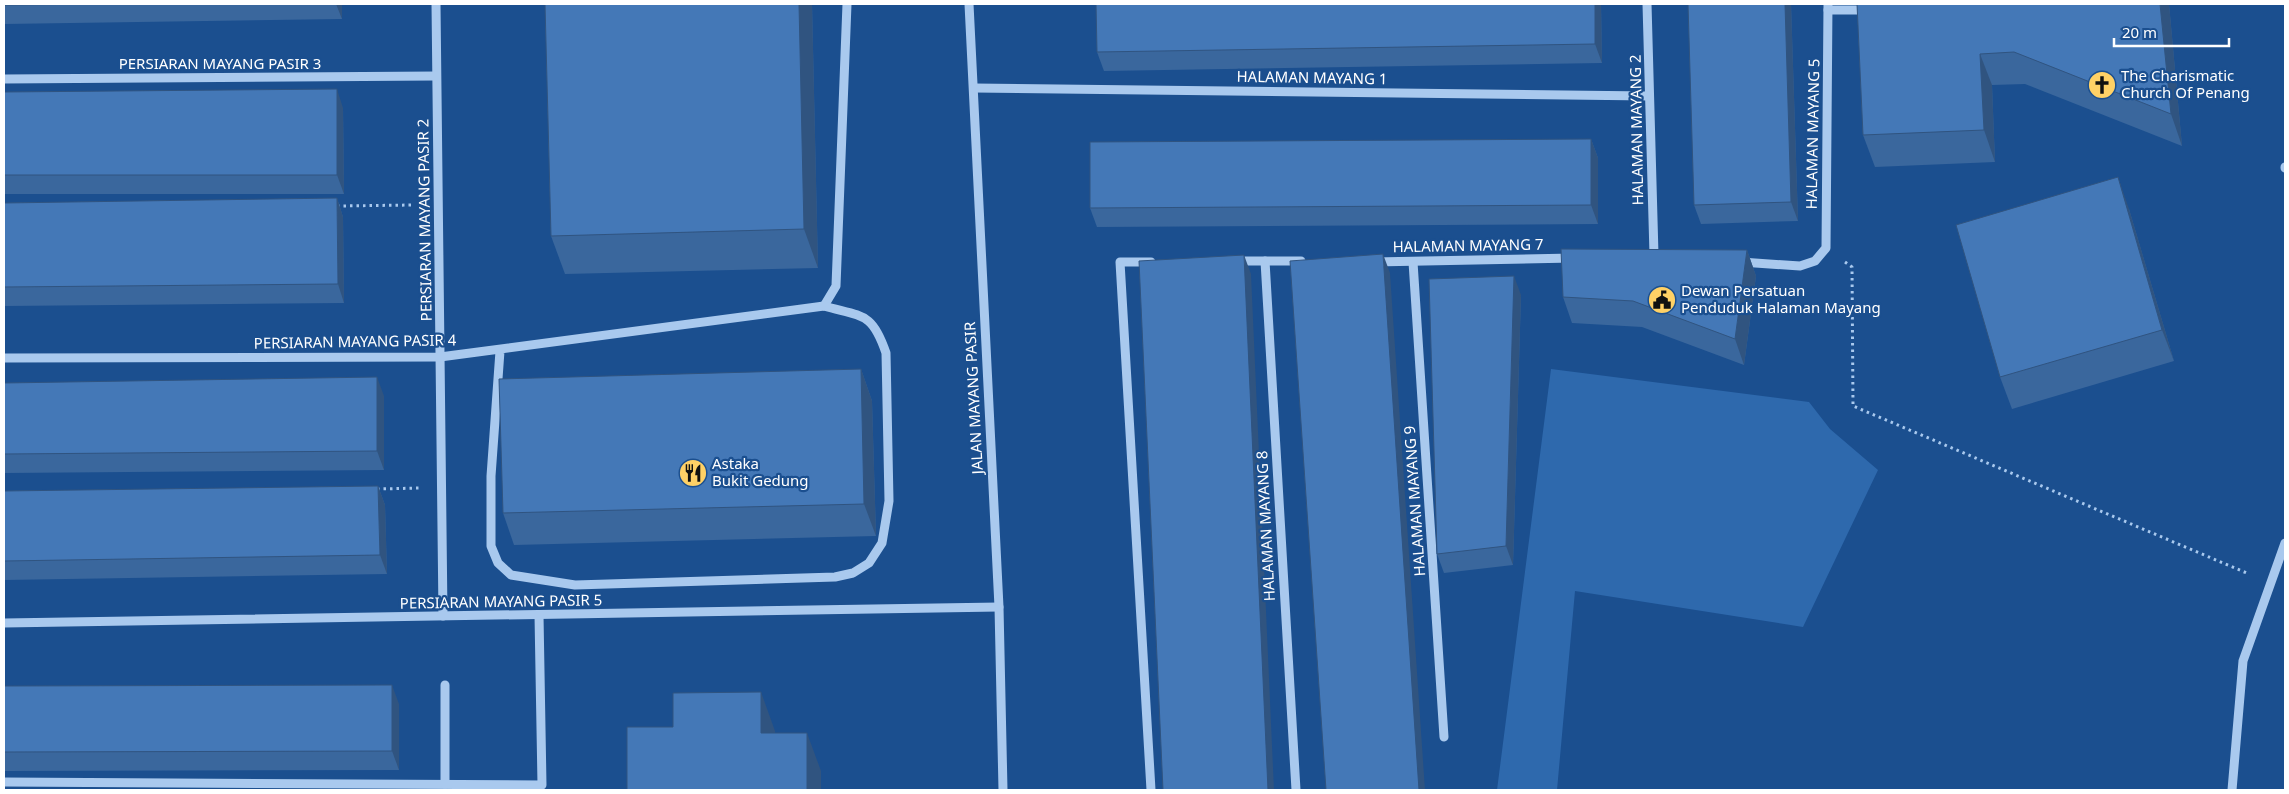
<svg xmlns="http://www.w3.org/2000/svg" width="2289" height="794" font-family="'Noto Sans',sans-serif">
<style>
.green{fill:#2e69ad}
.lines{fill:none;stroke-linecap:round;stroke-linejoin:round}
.path{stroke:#a9c9ee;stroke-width:3;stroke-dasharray:2.5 4;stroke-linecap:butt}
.minor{stroke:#a9c9ee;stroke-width:9}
.wall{fill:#3a679d}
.shaded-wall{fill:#305480}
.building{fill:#4478b7;stroke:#305480}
.labels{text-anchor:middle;stroke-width:4.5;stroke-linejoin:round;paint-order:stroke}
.street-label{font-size:15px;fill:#fff;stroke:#1b4f8f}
.poi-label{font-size:15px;fill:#fff;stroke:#1b4f8f;text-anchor:start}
</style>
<rect width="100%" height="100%" fill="#1b4f8f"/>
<path class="green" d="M1551,369L1809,402L1830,429L1878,470L1803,627L1575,591L1557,790H1497Z"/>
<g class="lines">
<g class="path">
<path d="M337,206L413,205"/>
<path d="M1845,262L1852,267L1853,406L2249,574"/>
<path d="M377,489L419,488"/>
</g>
<g class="minor">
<path d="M436,4L443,616"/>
<path d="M969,4L999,607L1003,790"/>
<path d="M1647,4L1654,255"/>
<path d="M1828,10H1868"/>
<path d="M4,79L436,76"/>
<path d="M974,88L1649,96"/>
<path d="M2285,168V167"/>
<path d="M1234,261H1301"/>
<path d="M1265,261L1296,790"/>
<path d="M1151,262H1120L1151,790"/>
<path d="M1374,262L1573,258"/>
<path d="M1413,262L1444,737"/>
<path d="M1741,262L1800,266L1815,261L1826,248L1828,4"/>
<path d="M824,306L836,286L847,4"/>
<path d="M4,358L440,357L824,306C863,317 872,312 886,353L889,501L882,543L869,563L853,573L835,577L575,585L511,575L498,563L491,546V476L500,351"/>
<path d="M4,623L999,607"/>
<path d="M4,782L542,785L539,615"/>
<path d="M445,784V685"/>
<path d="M2232,790L2243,661L2285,543"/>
</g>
</g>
<g class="wall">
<path d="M4,4H342V19L4,24Z"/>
<path d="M545,4H812L818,268L565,274L551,236Z"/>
<path d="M1601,4L1602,63L1104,71L1097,52Z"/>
<path d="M1791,4L1798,221L1701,224L1694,205Z"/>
<path d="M1857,4H2169L2182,146L2025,84L1992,85L1995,162L1875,167L1863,135Z"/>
<path d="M4,92L343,108L344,194H4Z"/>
<path d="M1591,139L1598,158V224L1097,227L1090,208Z"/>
<path d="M337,198L343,217L344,303L4,306V203Z"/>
<path d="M2129,209L2174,361L2012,409L2000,377Z"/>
<path d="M1747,250L1756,276L1744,365L1642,327L1572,323L1563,297Z"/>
<path d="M1521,295L1513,565L1444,573L1437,554Z"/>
<path d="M861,369L872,401L876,536L514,545L503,513Z"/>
<path d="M4,383L384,396V470L4,473Z"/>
<path d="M378,486L385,505L387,574L4,580V491Z"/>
<path d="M4,686L399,704V770L4,771Z"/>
</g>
<g class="shaded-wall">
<path d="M336,4H342V19Z"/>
<path d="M799,4H812L818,268L804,229Z"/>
<path d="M1595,4H1601L1602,63L1595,44Z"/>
<path d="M1785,4H1791L1798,221L1791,202Z"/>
<path d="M2160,4H2169L2182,146L2171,114Z"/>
<path d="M1980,54L1992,85L1995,162L1984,130Z"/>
<path d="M337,89L343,108L344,194L337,175Z"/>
<path d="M1591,139L1598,158V224L1591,205Z"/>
<path d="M2118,177L2129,209L2174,361L2162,330Z"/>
<path d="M337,198L343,217L344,303L338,284Z"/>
<path d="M1747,250L1756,276L1744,365L1735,339Z"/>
<path d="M1383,254L1390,273L1425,790H1419Z"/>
<path d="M1244,255L1251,274L1274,790H1268Z"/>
<path d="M1514,276L1521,295L1513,565L1506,546Z"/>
<path d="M861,369L872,401L876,536L864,504Z"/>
<path d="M377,377L384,396V470L377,451Z"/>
<path d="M378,486L385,505L387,574L380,555Z"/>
<path d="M392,685L399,704V770L392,751Z"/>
<path d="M761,692L775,731V772L761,733Z"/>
<path d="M807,733L821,771V790H807Z"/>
</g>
<g class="building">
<path d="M4,4H108L4,5Z"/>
<path d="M545,4H799L804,229L551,236Z"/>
<path d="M1096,4H1595V44L1097,52Z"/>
<path d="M1688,4H1785L1791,202L1694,205Z"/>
<path d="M1857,4H2160L2171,114L2014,52L1980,54L1984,130L1863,135Z"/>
<path d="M337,89V175H4V92Z"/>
<path d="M1591,139V205L1090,208V142Z"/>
<path d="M2118,177L2162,330L2000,377L1956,225Z"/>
<path d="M337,198L338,284L4,287V203Z"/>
<path d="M1561,249L1747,250L1735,339L1633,301L1563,297Z"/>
<path d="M1383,254L1419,790H1326L1290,261Z"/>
<path d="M1244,255L1268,790H1163L1139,261Z"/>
<path d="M1514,276L1506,546L1437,554L1429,279Z"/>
<path d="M861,369L864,504L503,513L499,379Z"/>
<path d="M377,377V451L4,454V383Z"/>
<path d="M378,486L380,555L4,561V491Z"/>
<path d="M392,685V751L4,752V686Z"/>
<path d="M761,692V733H807V790H627V727H673V693Z"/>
</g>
<defs>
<symbol id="church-disc" viewBox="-11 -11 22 22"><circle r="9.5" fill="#ffd166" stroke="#1b4f8f"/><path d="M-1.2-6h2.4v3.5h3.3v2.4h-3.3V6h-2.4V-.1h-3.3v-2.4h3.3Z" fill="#111"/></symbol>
<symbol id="civic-disc" viewBox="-11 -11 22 22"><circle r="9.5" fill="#ffd166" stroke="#1b4f8f"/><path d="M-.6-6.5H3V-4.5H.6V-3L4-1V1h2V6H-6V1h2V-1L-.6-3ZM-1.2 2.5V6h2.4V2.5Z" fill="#111"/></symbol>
<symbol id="restaurant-disc" viewBox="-11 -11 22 22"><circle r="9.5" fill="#ffd166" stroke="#1b4f8f"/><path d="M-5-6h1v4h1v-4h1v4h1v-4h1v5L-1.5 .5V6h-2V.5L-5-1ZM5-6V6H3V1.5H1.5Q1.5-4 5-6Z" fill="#111"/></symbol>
</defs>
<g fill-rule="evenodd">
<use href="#church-disc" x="2086" y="69" width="32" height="32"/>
<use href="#civic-disc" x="1646" y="284" width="32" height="32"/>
<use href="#restaurant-disc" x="677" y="457" width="32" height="32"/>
</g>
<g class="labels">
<g class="street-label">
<text x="220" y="69">PERSIARAN MAYANG PASIR 3</text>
<text transform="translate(1312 78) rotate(1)" y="5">HALAMAN MAYANG 1</text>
<text transform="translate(1637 130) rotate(-91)" y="5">HALAMAN MAYANG 2</text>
<text transform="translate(1813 134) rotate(-89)" y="5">HALAMAN MAYANG 5</text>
<text transform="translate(425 220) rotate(-91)" y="5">PERSIARAN MAYANG PASIR 2</text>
<text transform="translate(1468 246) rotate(-1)" y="5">HALAMAN MAYANG 7</text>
<text transform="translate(355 342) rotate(-1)" y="5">PERSIARAN MAYANG PASIR 4</text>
<text transform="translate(974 398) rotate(-93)" y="5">JALAN MAYANG PASIR</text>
<text transform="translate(1415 501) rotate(-94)" y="5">HALAMAN MAYANG 9</text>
<text transform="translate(1266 526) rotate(-93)" y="5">HALAMAN MAYANG 8</text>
<text transform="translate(501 602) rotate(-1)" y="5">PERSIARAN MAYANG PASIR 5</text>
</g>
<g class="poi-label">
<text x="2121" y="81">The Charismatic<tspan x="2121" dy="17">Church Of Penang</tspan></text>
<text x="1681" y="296">Dewan Persatuan<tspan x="1681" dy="17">Penduduk Halaman Mayang</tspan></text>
<text x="712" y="469">Astaka<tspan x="712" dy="17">Bukit Gedung</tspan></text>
</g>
</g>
<rect width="2289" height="794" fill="none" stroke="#ffffff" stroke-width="10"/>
<path d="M2114 38v8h115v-8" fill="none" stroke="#ffffff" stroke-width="2.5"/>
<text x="2122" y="38" font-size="15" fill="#ffffff" stroke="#1b4f8f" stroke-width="4" paint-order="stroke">20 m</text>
</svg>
